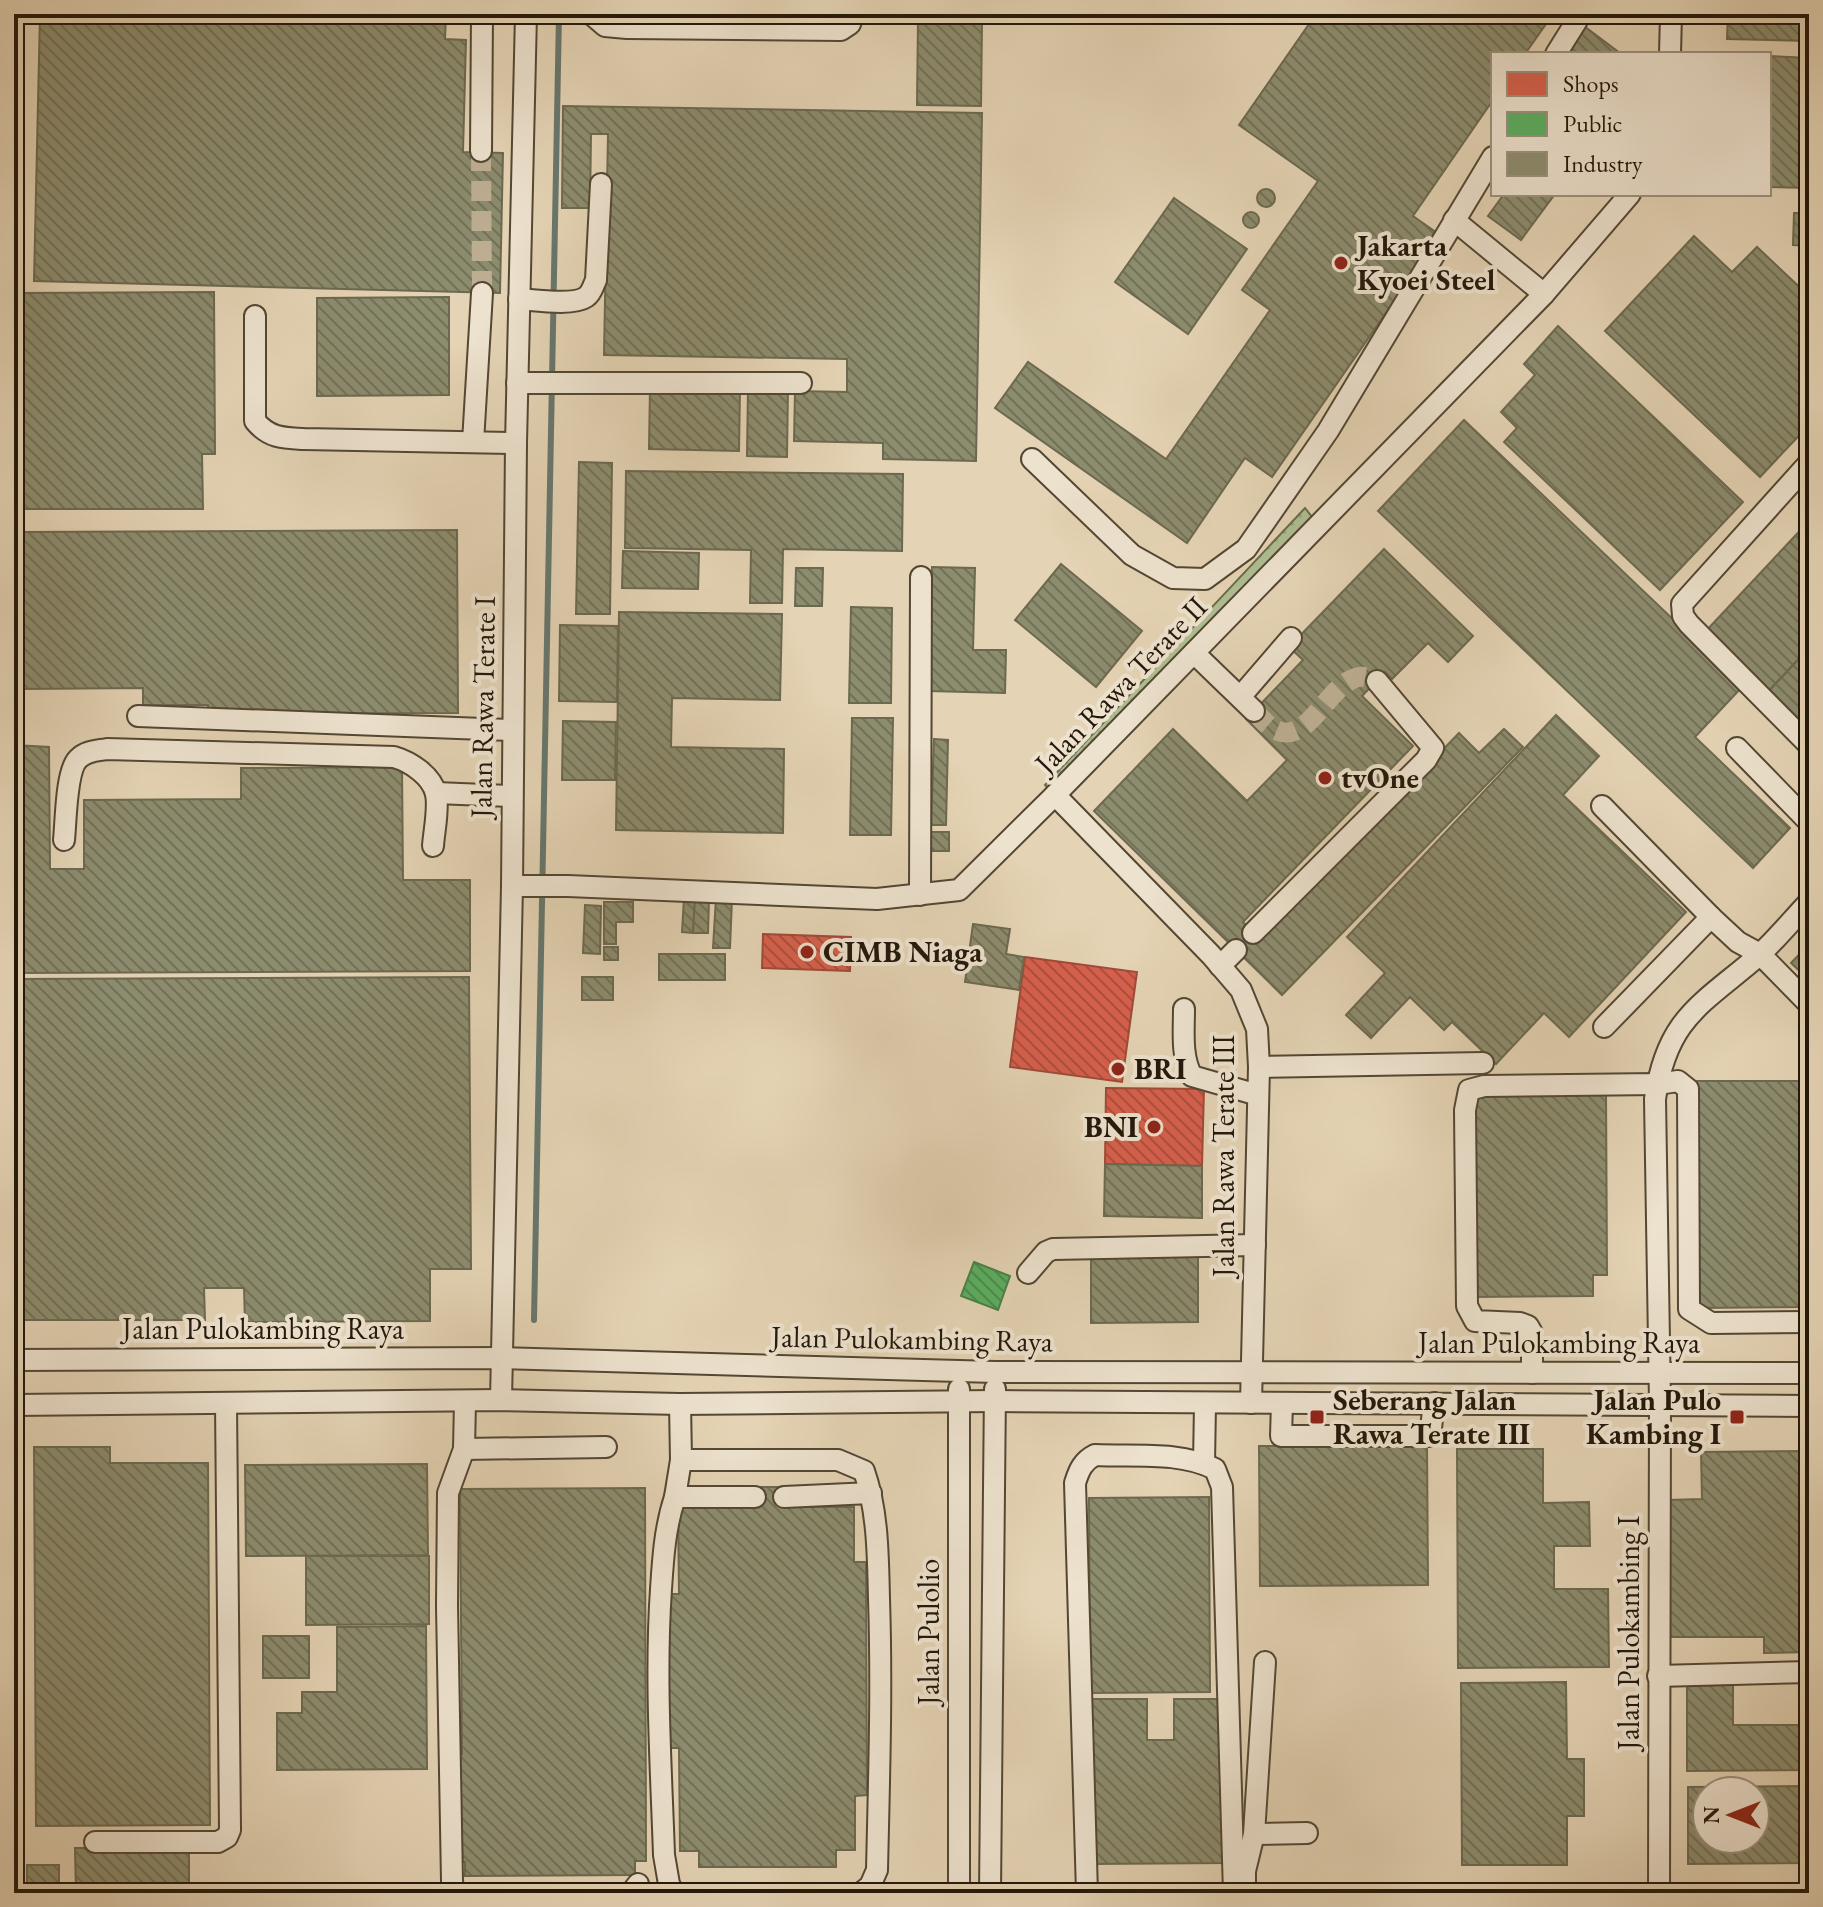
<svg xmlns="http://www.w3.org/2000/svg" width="1823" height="1907" font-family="'EB Garamond',serif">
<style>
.grass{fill:url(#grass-dots);stroke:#686b4e;stroke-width:2}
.shops{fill:url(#shops-back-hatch);stroke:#a04a39;stroke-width:2}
.public{fill:url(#public-back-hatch);stroke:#4a8147;stroke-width:2}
.industry{fill:url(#industry-back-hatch);stroke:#6c6950;stroke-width:2;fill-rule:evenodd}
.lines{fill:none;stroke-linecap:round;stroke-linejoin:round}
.stream{stroke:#67776d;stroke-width:6}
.minor-tunnel{stroke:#bdae92;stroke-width:20;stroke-dasharray:20 10;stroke-linecap:butt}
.minor-casing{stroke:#534734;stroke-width:24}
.minor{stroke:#ede2ce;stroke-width:20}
.poi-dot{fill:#8f2418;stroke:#ede2ce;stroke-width:3}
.labels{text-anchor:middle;stroke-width:8;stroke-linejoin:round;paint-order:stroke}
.poi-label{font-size:30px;font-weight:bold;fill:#23180a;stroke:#ede2ce;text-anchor:start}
.street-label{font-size:30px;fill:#23180a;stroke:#ede2ce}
</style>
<defs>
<pattern id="grass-dots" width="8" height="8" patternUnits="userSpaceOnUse" patternTransform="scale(2)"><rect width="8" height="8" fill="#aebe91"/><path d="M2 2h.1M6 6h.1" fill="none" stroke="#95a37c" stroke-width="1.8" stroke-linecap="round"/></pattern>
<pattern id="shops-back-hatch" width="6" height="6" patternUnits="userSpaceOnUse" patternTransform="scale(2)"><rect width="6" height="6" fill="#d6604d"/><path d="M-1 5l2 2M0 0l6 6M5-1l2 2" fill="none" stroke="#ad4e3e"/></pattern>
<pattern id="public-back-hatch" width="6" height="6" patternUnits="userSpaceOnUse" patternTransform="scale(2)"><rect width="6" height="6" fill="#5aae61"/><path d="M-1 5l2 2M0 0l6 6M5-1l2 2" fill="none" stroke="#4a8d4e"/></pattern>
<pattern id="industry-back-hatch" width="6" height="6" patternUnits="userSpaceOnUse" patternTransform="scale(2)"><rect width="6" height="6" fill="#8c8c6e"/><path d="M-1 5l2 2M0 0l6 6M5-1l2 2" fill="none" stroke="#727159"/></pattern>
</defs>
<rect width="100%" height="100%" fill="#e4d3b4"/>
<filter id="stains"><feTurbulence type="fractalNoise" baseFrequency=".0025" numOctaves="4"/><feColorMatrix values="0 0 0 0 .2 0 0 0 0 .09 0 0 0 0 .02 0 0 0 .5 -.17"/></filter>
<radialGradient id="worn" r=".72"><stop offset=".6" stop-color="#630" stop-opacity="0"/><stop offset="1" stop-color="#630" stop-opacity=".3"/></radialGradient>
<path class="grass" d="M1305,508L1319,526L1055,795L1045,785Z"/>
<g class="shops">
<path d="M763,934L851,937L850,971L762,968Z"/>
<path d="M1025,957L1137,972L1122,1082L1010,1067Z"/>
<path d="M1106,1088L1204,1089L1202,1166L1105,1164Z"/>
</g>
<path class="public" d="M974,1262L1010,1276L998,1310L961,1296Z"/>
<g class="industry">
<path d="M40,14H446L445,39L466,40L463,152L503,153L500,293L34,281Z"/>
<path d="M1316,14H1553L1525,54H1493V100L1413,216L1440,235L1272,477L1245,458L1187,543L995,408L1028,362L1166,459L1270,310L1242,290L1318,181L1239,125Z"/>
<path d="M1728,14H1809V41L1727,39Z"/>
<path d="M14,17H23L22,48H14Z"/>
<path d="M918,19L982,21L981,106L917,105Z"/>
<path d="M1584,26L1620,53L1619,54H1563Z"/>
<path d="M1769,56L1809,58V188L1769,187Z"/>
<path d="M563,106L982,113L976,461L883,459V443L794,441L795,391L847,392V359L604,355L608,134H591L590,208H562Z"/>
<circle cx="1266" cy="198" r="9"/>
<path d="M1504,194H1555L1521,240L1488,216Z"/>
<path d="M1174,198L1247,249L1188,334L1115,282Z"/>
<circle cx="1251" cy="220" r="8"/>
<path d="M1794,213H1809V246L1793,245Z"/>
<path d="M1694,236L1732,272L1757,247L1809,296V425L1760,477L1605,331Z"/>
<path d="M214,292L215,454H202L203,509H18L17,293Z"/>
<path d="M449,297V395L317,396V298Z"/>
<path d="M1558,326L1743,502L1660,590L1504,442L1517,428L1501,412L1535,375L1524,364Z"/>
<path d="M650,387L740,388L739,451L649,449Z"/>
<path d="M748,387H788L787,457L747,456Z"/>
<path d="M1464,420L1743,686L1695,737L1790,828L1753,868L1378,511Z"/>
<path d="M579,462L612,463L610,614H576Z"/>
<path d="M626,471L903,474L902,551L783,549L782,603H750L751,550L625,548Z"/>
<path d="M1809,521V648L1767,693L1704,633Z"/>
<path d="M457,530L458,713L208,714V705H143V688L22,689L21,532Z"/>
<path d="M1384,549L1473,636L1448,662L1428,643L1392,679L1385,672L1362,696L1413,746L1243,922L1259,939L1459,733L1479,753L1504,729L1523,747L1282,995L1094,811L1173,729L1247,801L1287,760L1246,719L1303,660L1289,647Z"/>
<path d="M623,551L699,553L698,589L622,588Z"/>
<path d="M1061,564L1142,631L1096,687L1015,620Z"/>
<path d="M932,567L975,568L973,650H1006L1005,693L929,691Z"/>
<path d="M796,568H823L822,606H795Z"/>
<path d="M851,607L892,608L891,703H849Z"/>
<path d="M619,612L782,614L780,700L672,698L671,747L784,749L783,833L616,830Z"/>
<path d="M560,625L618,626L617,702L559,701Z"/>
<path d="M1809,648V733L1767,693Z"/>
<path d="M1556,715L1599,756L1563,795L1686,912L1569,1037L1544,1013L1496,1064L1452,1022L1444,1030L1410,997L1371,1038L1346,1015L1385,973L1347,937Z"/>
<path d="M852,718H893L891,835H850Z"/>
<path d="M563,721L616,722L615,780H562Z"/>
<path d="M934,739L948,740L946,825H931Z"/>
<path d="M14,745L49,747L50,869H84V800L241,799V768L402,767L403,880H470V971L14,973Z"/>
<rect x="927" y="832" width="22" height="19"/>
<path d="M684,898H695L693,933L682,932Z"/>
<path d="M695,898L709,899L708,933H693Z"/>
<path d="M716,898L732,899L730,948H713Z"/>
<path d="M604,902H633V922H616V944H604Z"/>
<path d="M585,905L601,906L600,954L583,953Z"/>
<path d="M973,924L1010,929L1006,954L1024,957L1019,990L965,982Z"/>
<path d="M1809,944V980L1791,963Z"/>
<rect x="604" y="947" width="14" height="13"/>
<rect x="659" y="954" width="66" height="26"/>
<path d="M469,977L471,1269H430V1321L245,1322L244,1288H204L205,1320H14V979Z"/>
<rect x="582" y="977" width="31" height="23"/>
<path d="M1695,1081H1809V1307L1696,1308Z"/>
<path d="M1606,1090L1607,1275H1593V1296L1472,1297L1471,1091Z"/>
<path d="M1105,1164L1202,1166V1218L1104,1216Z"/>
<path d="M1091,1256H1198V1322L1091,1323Z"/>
<path d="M1427,1445L1428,1585L1260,1586L1259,1446Z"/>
<path d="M34,1447H110V1463H208L210,1825L36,1826Z"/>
<path d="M1457,1449H1543V1503L1589,1502L1590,1546H1554V1589H1608L1609,1667L1458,1668Z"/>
<path d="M1809,1451V1652L1764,1653V1637H1668V1500L1702,1499L1701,1452Z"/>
<path d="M427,1464L428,1555L246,1556L245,1465Z"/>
<path d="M755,1487H784V1507H854V1562H866L867,1795L855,1796V1850H836V1867H699V1851H680L679,1748H666L665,1594H679L678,1508L755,1507Z"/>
<path d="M645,1488L646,1861H635V1875L465,1876V1862H453L452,1755L462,1754L460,1489Z"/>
<path d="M1209,1497L1210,1692L1090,1693L1089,1498Z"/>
<path d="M306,1556H429V1624L306,1625Z"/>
<path d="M426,1626L427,1769L277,1770V1713H302V1692H337V1627Z"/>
<rect x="263" y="1636" width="46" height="42"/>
<path d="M1687,1676H1733V1725H1799V1683H1809V1770L1687,1771Z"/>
<path d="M1566,1682L1567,1759H1584V1816H1567V1865H1462L1461,1683Z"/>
<path d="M1090,1699H1147V1740H1174V1699H1227L1228,1863L1091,1864Z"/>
<path d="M1809,1786V1863L1688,1864V1787ZM1707,1791H1755V1839H1707Z"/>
<path d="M75,1848H189V1893H76Z"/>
<rect x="27" y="1865" width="32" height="28"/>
</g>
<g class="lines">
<g class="stream">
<path d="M534,1320L559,14"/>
<path d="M14,1576L21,1893"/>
</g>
<g class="minor-tunnel">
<path d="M481,151L482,293"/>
<path d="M1254,711C1261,718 1269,728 1278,731C1310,743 1329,682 1359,677C1365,676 1371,679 1377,681"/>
</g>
<defs>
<g id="minor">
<path d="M591,14L605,26L627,28L841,30L850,24L853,14"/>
<path d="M1556,54L1581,14"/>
<path d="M1670,54L1671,14"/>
<path d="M481,151L482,14"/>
<path d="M1454,220L1544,294"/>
<path d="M519,299C535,300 573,306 586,297C592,293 593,286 596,280L601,184"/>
<path d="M255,316V421C269,438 283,438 304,439L516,443"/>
<path d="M517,383H801"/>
<path d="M473,442L482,293"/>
<path d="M1032,459L1132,555L1173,578L1205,579L1246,549L1328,431L1493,157"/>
<path d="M1809,463L1682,604L1683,616L1689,624L1809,745"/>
<path d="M1194,653L1254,711"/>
<path d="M1241,696L1291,638"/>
<path d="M138,716L512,730"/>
<path d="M1737,748L1809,822"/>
<path d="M436,793L512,796"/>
<path d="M1055,795L1211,955L1241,990L1257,1029L1259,1067L1251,1403"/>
<path d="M1602,806L1711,917L1738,942L1760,954L1809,1004"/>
<path d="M64,840C66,821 66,771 78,759C86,751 96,751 107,749L394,757C411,762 432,776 436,794C439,809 434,831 433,846"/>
<path d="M512,886H568L877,899L959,890L1055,795L1544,294L1630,194"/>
<path d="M920,895L921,577"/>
<path d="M1253,933L1426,760L1433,748L1377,681"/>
<path d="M1220,966L1236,950"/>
<path d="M1184,1009C1184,1031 1181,1057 1192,1076L1258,1095"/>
<path d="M1604,1027L1711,917"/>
<path d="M1259,1067L1483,1063"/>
<path d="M1028,1273L1046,1252L1053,1249L1255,1245"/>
<path d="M14,1360L501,1358L995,1372L1809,1373"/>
<path d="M1532,1373V1333L1528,1326L1520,1323L1475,1321L1467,1306L1465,1110L1469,1090L1484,1086L1658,1084L1678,1081L1688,1089L1689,1309L1711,1323L1809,1322"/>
<path d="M501,1400L512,886L516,443L526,14"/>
<path d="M465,1401L464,1449L606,1447"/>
<path d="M1282,1403L1281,1436H1430L1434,1403"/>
<path d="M680,1404L681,1460H838L864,1471C878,1511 878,1557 879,1599C882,1689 879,1780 877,1870L870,1886L861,1893"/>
<path d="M14,1405L501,1400L680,1404L995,1401L1809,1406"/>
<path d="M681,1460L675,1497H755"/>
<path d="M1204,1464L1205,1404"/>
<path d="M784,1497L871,1493"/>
<path d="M1658,1676L1809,1672"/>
<path d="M1254,1834L1307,1833"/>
<path d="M95,1842H218L227,1837L230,1830L226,1403"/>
<path d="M1245,1889V1871L1254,1834L1265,1662"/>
<path d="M454,1893L452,1881L447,1606L448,1493L464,1449"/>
<path d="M631,1893L638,1884"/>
<path d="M674,1893L669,1884L664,1855C661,1766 655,1677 661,1589C663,1558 665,1527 675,1497"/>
<path d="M959,1893V1389"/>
<path d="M990,1893L995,1389"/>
<path d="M1087,1893L1075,1483C1079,1470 1083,1461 1095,1455C1134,1457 1180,1451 1215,1469L1222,1487L1234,1893"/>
<path d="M1659,1893L1660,1403L1655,1099C1667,1018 1701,1005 1757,957C1776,940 1792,920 1809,902"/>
</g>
</defs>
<use href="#minor" class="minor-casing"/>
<use href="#minor" class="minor"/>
</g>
<g class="poi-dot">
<circle cx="1341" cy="263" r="8"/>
<circle cx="1325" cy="778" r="8"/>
<circle cx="807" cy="952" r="8"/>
<circle cx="1118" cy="1069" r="8"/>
<circle cx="1154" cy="1127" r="8"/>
<rect x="1309" y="1409" width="16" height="16" rx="4"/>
<rect x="1729" y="1409" width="16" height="16" rx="4"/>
</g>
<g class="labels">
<g class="poi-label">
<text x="1357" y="256">Jakarta<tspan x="1357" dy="34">Kyoei Steel</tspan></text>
<text x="1341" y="788">tvOne</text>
<text x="823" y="962">CIMB Niaga</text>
<text x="1134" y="1079">BRI</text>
<text x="1138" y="1137" text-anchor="end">BNI</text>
<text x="1333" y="1410">Seberang Jalan<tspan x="1333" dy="34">Rawa Terate III</tspan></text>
<text x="1721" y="1410" text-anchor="end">Jalan Pulo<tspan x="1721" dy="34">Kambing I</tspan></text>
</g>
<g class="street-label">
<text transform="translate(1121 685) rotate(-46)" y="10">Jalan Rawa Terate II</text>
<text transform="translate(483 707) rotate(-89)" y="10">Jalan Rawa Terate I</text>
<text transform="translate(1224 1156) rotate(-90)" y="10">Jalan Rawa Terate III</text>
<text x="263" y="1339">Jalan Pulokambing Raya</text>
<text transform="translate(912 1339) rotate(1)" y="10">Jalan Pulokambing Raya</text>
<text x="1559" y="1353">Jalan Pulokambing Raya</text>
<text transform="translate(929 1632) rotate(-90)" y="10">Jalan Pulolio</text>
<text transform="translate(1629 1633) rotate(-90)" y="10">Jalan Pulokambing I</text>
</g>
</g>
<rect width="1823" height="1907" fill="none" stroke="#e4d3b4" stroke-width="48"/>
<rect x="16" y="16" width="1791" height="1875" fill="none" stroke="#23180a" stroke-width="4"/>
<rect x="24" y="24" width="1775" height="1859" fill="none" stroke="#23180a" stroke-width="2"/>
<rect x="1491" y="52" width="280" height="144" fill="#ede2ce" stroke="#9c9180" stroke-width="2"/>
<rect x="1507" y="72" width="40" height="24" fill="#d6604d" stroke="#9c9180" stroke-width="2"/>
<text x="1563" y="92" font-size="24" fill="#23180a">Shops</text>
<rect x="1507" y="112" width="40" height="24" fill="#5aae61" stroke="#9c9180" stroke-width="2"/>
<text x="1563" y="132" font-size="24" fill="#23180a">Public</text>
<rect x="1507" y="152" width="40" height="24" fill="#8c8c6e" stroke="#9c9180" stroke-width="2"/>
<text x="1563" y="172" font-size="24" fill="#23180a">Industry</text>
<g transform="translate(1731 1815) rotate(270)"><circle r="38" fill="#ede2ce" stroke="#9c9180" stroke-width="2"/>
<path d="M0-6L14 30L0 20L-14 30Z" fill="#8f2418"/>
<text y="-12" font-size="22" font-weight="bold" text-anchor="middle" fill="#23180a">N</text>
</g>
<rect width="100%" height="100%" filter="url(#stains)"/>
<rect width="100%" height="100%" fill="url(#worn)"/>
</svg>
